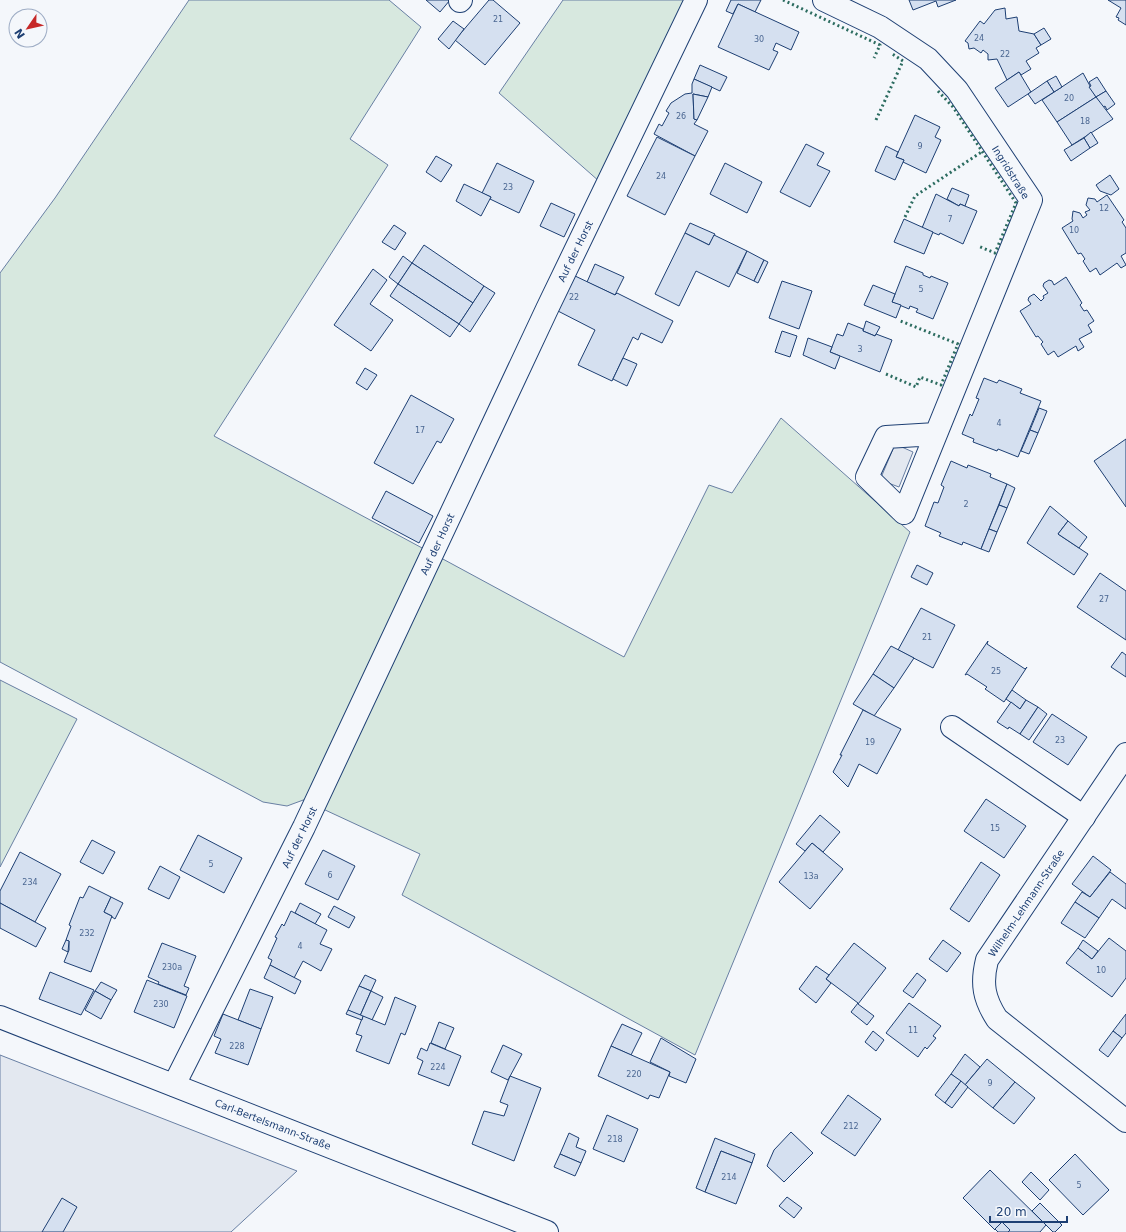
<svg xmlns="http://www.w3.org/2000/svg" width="1126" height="1232" font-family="'DejaVu Sans',sans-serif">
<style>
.green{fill:#d7e8df;stroke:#687fa3}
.parking{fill:#e3e8f0;stroke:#687fa3}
.building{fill:#d5e0f0;stroke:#1d3f73}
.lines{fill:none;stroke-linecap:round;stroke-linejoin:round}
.minor-casing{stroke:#1d3f73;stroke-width:24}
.secondary-casing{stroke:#1d3f73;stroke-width:24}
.minor{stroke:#f4f7fb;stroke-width:22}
.secondary{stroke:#f4f7fb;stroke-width:22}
.hedge{stroke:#2c6c60;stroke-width:3;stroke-dasharray:2 3;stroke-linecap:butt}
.labels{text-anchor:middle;stroke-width:3;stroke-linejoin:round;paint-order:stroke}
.number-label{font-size:8px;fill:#4b6792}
.street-label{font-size:10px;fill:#1d3f73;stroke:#f4f7fb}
</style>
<rect width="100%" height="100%" fill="#f4f7fb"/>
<g class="green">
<path d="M189,0H389L421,27L350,139L388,165L214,436L424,549L306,799L287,806L263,802L0,662V273L55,198Z"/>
<path d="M563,0H687L600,182L499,93Z"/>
<path d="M781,418L910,532L695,1055L402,895L420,854L323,809L441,558L624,657L709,485L732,493Z"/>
<path d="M0,680L77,719L0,867Z"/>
</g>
<g class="parking">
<path d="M895,444L913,452L899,487L880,480Z"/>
<path d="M0,1055L297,1171L231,1232H0Z"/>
</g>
<g class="building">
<path d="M426,0H450L440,12Z"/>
<path d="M489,0H493L520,23L485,65L455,40Z"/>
<path d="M731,0H761L755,12L738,4L733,14L726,11Z"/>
<path d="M909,0H956L938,7L936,1L913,10Z"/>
<path d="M1108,0H1126V25L1118,20L1119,18L1116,17L1121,8Z"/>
<path d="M738,4L799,32L791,50L776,43L773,50L778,52L769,70L718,47Z"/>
<path d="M1005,8L1006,19L1017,17L1019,31L1034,34L1041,45L1036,48L1039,53L1026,61L1031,69L1021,75L1019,72L1007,80L997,59L988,60V54L983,50L981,53L974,48L969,49L968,43L965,41L980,21L984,24L995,10Z"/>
<path d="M453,21L464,29L449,49L438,39Z"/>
<path d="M1044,28L1051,39L1041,45L1034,34Z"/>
<path d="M700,65L727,77L720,91L694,79Z"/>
<path d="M1019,72L1031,92L1008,107L995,88Z"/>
<path d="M1083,73L1096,97L1057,122L1042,100Z"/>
<path d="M1056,76L1062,87L1054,92L1047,81Z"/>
<path d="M1097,77L1106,91L1096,97L1089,87L1091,86L1089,82Z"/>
<path d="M694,79L712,87L708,97L693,94L694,119L697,120L694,124L708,131L695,156L654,134L659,124L662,126L669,113L666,111L671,103L685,94L692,93V84Z"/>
<path d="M1047,81L1054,92L1035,104L1028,94Z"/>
<path d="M1106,91L1115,104L1107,110L1105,106L1102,108L1096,97Z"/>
<path d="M693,94L708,97L697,120L694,119Z"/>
<path d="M1096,97L1113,119L1072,145L1057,122Z"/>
<path d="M915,115L940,127L935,137L941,140L926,173L903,162L904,160L896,157Z"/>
<path d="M1091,132L1098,143L1090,148L1084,138Z"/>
<path d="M657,137L695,156L665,215L627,196Z"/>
<path d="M1084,138L1090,148L1071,161L1064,150Z"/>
<path d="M806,144L824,153L817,165L830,171L810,207L780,192Z"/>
<path d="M886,146L898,152L896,157L904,160L895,180L875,171Z"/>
<path d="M436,156L452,165L441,182L426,172Z"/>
<path d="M497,163L534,181L519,213L490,199L491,197L482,193Z"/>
<path d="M725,163L762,182L747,213L710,194Z"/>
<path d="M1110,175L1119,189L1111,195L1100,191L1096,185Z"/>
<path d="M464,184L491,197L481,216L456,201Z"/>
<path d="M952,188L969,195L965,206L960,204L959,206L947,199Z"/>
<path d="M936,194L959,206L960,204L977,211L963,244L940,233L939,235L922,228Z"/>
<path d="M1107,195L1124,220L1122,222L1126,228V253L1121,256L1126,265L1121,268L1117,263L1100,275L1096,268L1090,272L1083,261L1085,259L1081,253L1078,254L1062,228L1073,221L1072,219L1073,211L1080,213L1083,218L1087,215L1085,212L1090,210L1086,205L1088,198L1095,199L1097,202Z"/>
<path d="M551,203L575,214L564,237L540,226Z"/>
<path d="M904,219L933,232L924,254L894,242Z"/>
<path d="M690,223L715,234L709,245L685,233Z"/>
<path d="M394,225L406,233L395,250L382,242Z"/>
<path d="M685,233L709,245L714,235L747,251L729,287L696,271L679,306L655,294Z"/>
<path d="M424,245L484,286L473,303L412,263Z"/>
<path d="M747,251L764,260L754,281L737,273Z"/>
<path d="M403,256L412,263L398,284L389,277Z"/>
<path d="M764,260L768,262L758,283L754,281Z"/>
<path d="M412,263L473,303L459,324L398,284Z"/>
<path d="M595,264L624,277L615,295L587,282Z"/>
<path d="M906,266L923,273V275L930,278L931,276L948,283L933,319L916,312L918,309L910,306L909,309L892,302Z"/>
<path d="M373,269L387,280L370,304L393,320L371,351L334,325Z"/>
<path d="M573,275L615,295L617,293L673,321L662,343L641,333L638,340L633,337L612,381L578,365L595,330L556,310Z"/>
<path d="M1066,277L1082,303L1080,305L1084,311L1087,310L1094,321L1088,325L1092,332L1079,339L1084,347L1078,351L1076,346L1058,357L1054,351L1048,355L1041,344L1043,342L1038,336L1036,337L1020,311L1031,304L1028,300L1029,297L1034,294L1041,301L1044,298L1043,296L1048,293L1043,286L1044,283L1049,280L1052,281L1054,285Z"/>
<path d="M782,281L812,291L799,329L769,318Z"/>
<path d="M398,284L459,324L450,337L390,296Z"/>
<path d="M873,285L895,294L892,302L901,305L896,318L864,305Z"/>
<path d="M484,286L495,293L470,332L459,324Z"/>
<path d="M866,321L880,327L875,336L863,331Z"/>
<path d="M848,323L863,329V331L875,336L876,334L892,340L880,372L830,352L837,334L843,336Z"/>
<path d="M782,331L797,336L790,357L775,352Z"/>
<path d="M808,338L832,347L830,352L840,356L835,369L803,355Z"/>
<path d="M623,358L637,364L627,386L613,379Z"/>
<path d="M365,368L377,375L367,390L356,383Z"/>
<path d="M984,378L997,383L999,380L1022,389L1020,393L1041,401L1018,457L998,449L997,451L973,442L974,439L962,434L970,414L972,416L979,399L976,398Z"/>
<path d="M411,395L454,419L441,443L437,441L413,484L374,463Z"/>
<path d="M1039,408L1047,411L1038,433L1030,430Z"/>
<path d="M1030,430L1038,433L1029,454L1021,451Z"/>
<path d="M1126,439V507L1094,461Z"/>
<path d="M951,461L967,468L968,465L991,474L990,477L1007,484L981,549L963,542L962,545L939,536L941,533L925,526L934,502L938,503L944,487L941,485Z"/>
<path d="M1007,484L1015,488L1007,508L999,505Z"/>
<path d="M386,491L433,516L419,543L372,518Z"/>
<path d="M999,505L1007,508L997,532L989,529Z"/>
<path d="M1050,506L1068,521L1058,534L1088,554L1074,575L1027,543Z"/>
<path d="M1068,521L1087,537L1079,548L1058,534Z"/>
<path d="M989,529L997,532L989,552L981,549Z"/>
<path d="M917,565L933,573L927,585L911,577Z"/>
<path d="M1100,573L1126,591V640L1077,607Z"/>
<path d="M921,608L955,625L933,668L898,650Z"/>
<path d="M988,641L987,644L1025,669L1027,667L1004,702L985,689L987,687L967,674L965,675Z"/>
<path d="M891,646L914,658L894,688L873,674Z"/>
<path d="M1122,652L1126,655V677L1111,667Z"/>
<path d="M873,674L894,688L874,716L853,704Z"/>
<path d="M1012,690L1026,700L1020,709L1006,699Z"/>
<path d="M1026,700L1038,707L1020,734L1009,727L1008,729L997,722L1011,702L1020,709Z"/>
<path d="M1038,707L1047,714L1029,740L1020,734Z"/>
<path d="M863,710L901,729L877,774L859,764L848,787L833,772L842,755H840Z"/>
<path d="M1052,714L1087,737L1068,765L1033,742Z"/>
<path d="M986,799L1026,826L1004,858L964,831Z"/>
<path d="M820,815L840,832L823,852L812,843L805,851L796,844Z"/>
<path d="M198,835L242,858L224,893L180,870Z"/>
<path d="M92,840L115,852L103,874L80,862Z"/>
<path d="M812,843L843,869L810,909L779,882Z"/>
<path d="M323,850L355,866L338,900L305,884Z"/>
<path d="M20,852L61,874L35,922L0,903V891Z"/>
<path d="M1093,856L1111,870L1090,897L1072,884Z"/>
<path d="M981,862L1000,875L969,922L950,909Z"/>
<path d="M160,866L180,877L169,899L148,889Z"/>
<path d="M1110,872L1126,884V909L1112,899L1099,918L1075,902L1082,892L1090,897Z"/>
<path d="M89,886L111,897L104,912L112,916L91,972L64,962L69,950V941L66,940L71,926L69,925L80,897L83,898Z"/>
<path d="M111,897L123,903L115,919L112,917V916L104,912Z"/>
<path d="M1075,902L1099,918L1085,938L1061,923Z"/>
<path d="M0,903L46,928L36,947L0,928Z"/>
<path d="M300,903L321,914L315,924L295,913Z"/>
<path d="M334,906L355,917L349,928L328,917Z"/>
<path d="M291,911L327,930L320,944L332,949L321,971L303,961L294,978L270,965L272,960L268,958L277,938L275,937L282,924L284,926Z"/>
<path d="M1109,938L1126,951V978L1112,997L1066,963L1078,948L1092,959Z"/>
<path d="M66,940L69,941L68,952L62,949Z"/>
<path d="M943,940L961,953L947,972L929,959Z"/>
<path d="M1083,940L1098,951L1092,959L1078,948Z"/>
<path d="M162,943L196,956L184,986L189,988L186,995L158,984L159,982L148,977Z"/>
<path d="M854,943L886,968L858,1004L874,1016L867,1025L851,1012L858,1003L826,979Z"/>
<path d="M270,965L301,981L295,994L264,978Z"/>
<path d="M816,966L829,975L826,979L831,983L816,1003L799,989Z"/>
<path d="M50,972L94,990L81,1015L39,999Z"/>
<path d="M917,973L926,980L913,998L903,991Z"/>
<path d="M365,975L376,980L371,991L359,986Z"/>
<path d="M147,980L187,996L174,1028L134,1012Z"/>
<path d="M101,982L117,990L111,1000L95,991Z"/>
<path d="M359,986L371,991L360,1016L348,1010Z"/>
<path d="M250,989L273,997L261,1029L238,1020Z"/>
<path d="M95,991L111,1000L101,1019L85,1010Z"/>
<path d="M371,991L383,997L372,1020L360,1016Z"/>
<path d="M395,997L416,1006L405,1035L401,1033L389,1064L356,1051L362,1036L356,1034L363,1016L385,1025Z"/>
<path d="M909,1003L941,1026L933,1036L936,1038L927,1049L925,1047L918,1057L886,1033Z"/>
<path d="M348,1010L363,1016L362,1020L346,1014Z"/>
<path d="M223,1014L261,1029L248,1065L215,1053L221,1039L214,1036Z"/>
<path d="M1126,1014V1033L1122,1038L1113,1031Z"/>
<path d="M439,1022L454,1028L445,1049L431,1043Z"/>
<path d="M622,1024L642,1033L631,1055L611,1046Z"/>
<path d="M873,1031L884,1040L876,1051L865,1042Z"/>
<path d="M1113,1031L1122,1038L1108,1057L1099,1050Z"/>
<path d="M661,1038L696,1059L686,1083L669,1076L670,1072L650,1062Z"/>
<path d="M430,1043L461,1056L449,1086L418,1074L423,1061L417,1058L421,1048L427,1051Z"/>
<path d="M503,1045L522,1054L508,1080L491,1072Z"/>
<path d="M611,1046L670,1072L659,1098L650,1095L648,1099L598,1076Z"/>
<path d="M965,1054L980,1067L965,1085L951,1074Z"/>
<path d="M987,1059L1015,1082L993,1108L965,1085Z"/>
<path d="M951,1074L961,1081L945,1103L935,1095Z"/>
<path d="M510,1076L541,1088L514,1161L472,1144L484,1111L504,1116L508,1105L500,1102Z"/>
<path d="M961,1081L968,1087L952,1108L945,1103Z"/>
<path d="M1015,1082L1035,1098L1014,1124L993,1108Z"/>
<path d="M848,1095L881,1119L855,1156L821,1133Z"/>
<path d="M607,1115L638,1129L624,1162L593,1149Z"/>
<path d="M791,1132L813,1153L784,1182L767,1166L774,1150Z"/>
<path d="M569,1133L579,1138L576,1147L586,1151L581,1163L560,1154Z"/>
<path d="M715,1138L755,1154L752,1163L721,1151L705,1192L696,1188Z"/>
<path d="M721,1151L752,1163L736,1204L705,1192Z"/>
<path d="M560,1154L581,1163L575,1176L554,1167Z"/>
<path d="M1075,1154L1109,1190L1083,1215L1049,1180Z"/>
<path d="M990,1170L1046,1225L1040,1232H1008L1010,1230L1002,1222L995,1230L963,1198Z"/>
<path d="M1031,1172L1049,1190L1040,1200L1022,1182Z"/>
<path d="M787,1197L802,1208L794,1218L779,1206Z"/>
<path d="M62,1198L77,1207L63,1232H42Z"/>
<path d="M1040,1203L1062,1225L1055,1232H1053L1032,1211Z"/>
<path d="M1002,1222L1010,1230L1008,1232H998L995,1229Z"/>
</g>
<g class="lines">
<defs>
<g id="minor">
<path d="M824,0L880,27L928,59L957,90L1031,200L904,513L867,477L886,437L936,434"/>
<path d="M460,1L461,0"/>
<path d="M952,727L1084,817"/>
<path d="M1126,754L987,960C981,984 984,999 997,1019L1126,1121"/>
<path d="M174,1085L304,827L547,309L696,0"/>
</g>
<path id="secondary" d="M0,1017L547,1232"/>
</defs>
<use href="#minor" class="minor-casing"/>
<use href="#secondary" class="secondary-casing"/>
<use href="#minor" class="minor"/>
<use href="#secondary" class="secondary"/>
<g class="hedge">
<path d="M783,0L880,45L874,58"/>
<path d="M938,91L953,107L1016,203L995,253L978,246"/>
<path d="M876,120L903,61L891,53"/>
<path d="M905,217L915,196L983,151"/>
<path d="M886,374L916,387L920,377L941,385L958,344L898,320"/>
</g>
</g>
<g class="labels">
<g class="number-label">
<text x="498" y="22">21</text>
<text x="979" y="41">24</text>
<text x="759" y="42">30</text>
<text x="1005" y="57">22</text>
<text x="1069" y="101">20</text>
<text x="681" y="119">26</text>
<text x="1085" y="124">18</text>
<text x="920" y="149">9</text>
<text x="661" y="179">24</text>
<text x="508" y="190">23</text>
<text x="1104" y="211">12</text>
<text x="950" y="222">7</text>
<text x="1074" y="233">10</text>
<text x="921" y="292">5</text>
<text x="574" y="300">22</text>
<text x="860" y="352">3</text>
<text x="999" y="426">4</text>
<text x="420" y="433">17</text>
<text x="966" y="507">2</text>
<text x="1104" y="602">27</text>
<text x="927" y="640">21</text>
<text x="996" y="674">25</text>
<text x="1060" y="743">23</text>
<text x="870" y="745">19</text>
<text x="995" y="831">15</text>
<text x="211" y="867">5</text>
<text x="330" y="878">6</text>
<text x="811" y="879">13a</text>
<text x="30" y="885">234</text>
<text x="87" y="936">232</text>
<text x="300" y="949">4</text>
<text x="172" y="970">230a</text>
<text x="1101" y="973">10</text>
<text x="161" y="1007">230</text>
<text x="913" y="1033">11</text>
<text x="237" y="1049">228</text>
<text x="438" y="1070">224</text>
<text x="634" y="1077">220</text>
<text x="990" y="1086">9</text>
<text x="851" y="1129">212</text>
<text x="615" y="1142">218</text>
<text x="729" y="1180">214</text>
<text x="1079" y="1188">5</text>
</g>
<g class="street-label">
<text transform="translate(1011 172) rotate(58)" y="4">Ingridstraße</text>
<text transform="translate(575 251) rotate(-64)" y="4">Auf der Horst</text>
<text transform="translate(437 544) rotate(-65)" y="4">Auf der Horst</text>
<text transform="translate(299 837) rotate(-64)" y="4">Auf der Horst</text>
<text transform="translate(1026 903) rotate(-56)" y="4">Wilhelm-Lehmann-Straße</text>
<text transform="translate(273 1124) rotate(21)" y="4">Carl-Bertelsmann-Straße</text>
</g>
</g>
<g transform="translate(28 28) rotate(236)"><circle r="19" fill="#f4f7fb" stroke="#9eadc5"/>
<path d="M0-3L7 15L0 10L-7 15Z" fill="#c62828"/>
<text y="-6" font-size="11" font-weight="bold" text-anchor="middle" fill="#1d3f73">N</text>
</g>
<path d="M990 1216v6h77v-6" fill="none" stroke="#1d3f73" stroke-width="2"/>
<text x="996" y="1216" font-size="12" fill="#1d3f73" stroke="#f4f7fb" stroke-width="3" paint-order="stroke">20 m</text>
</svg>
